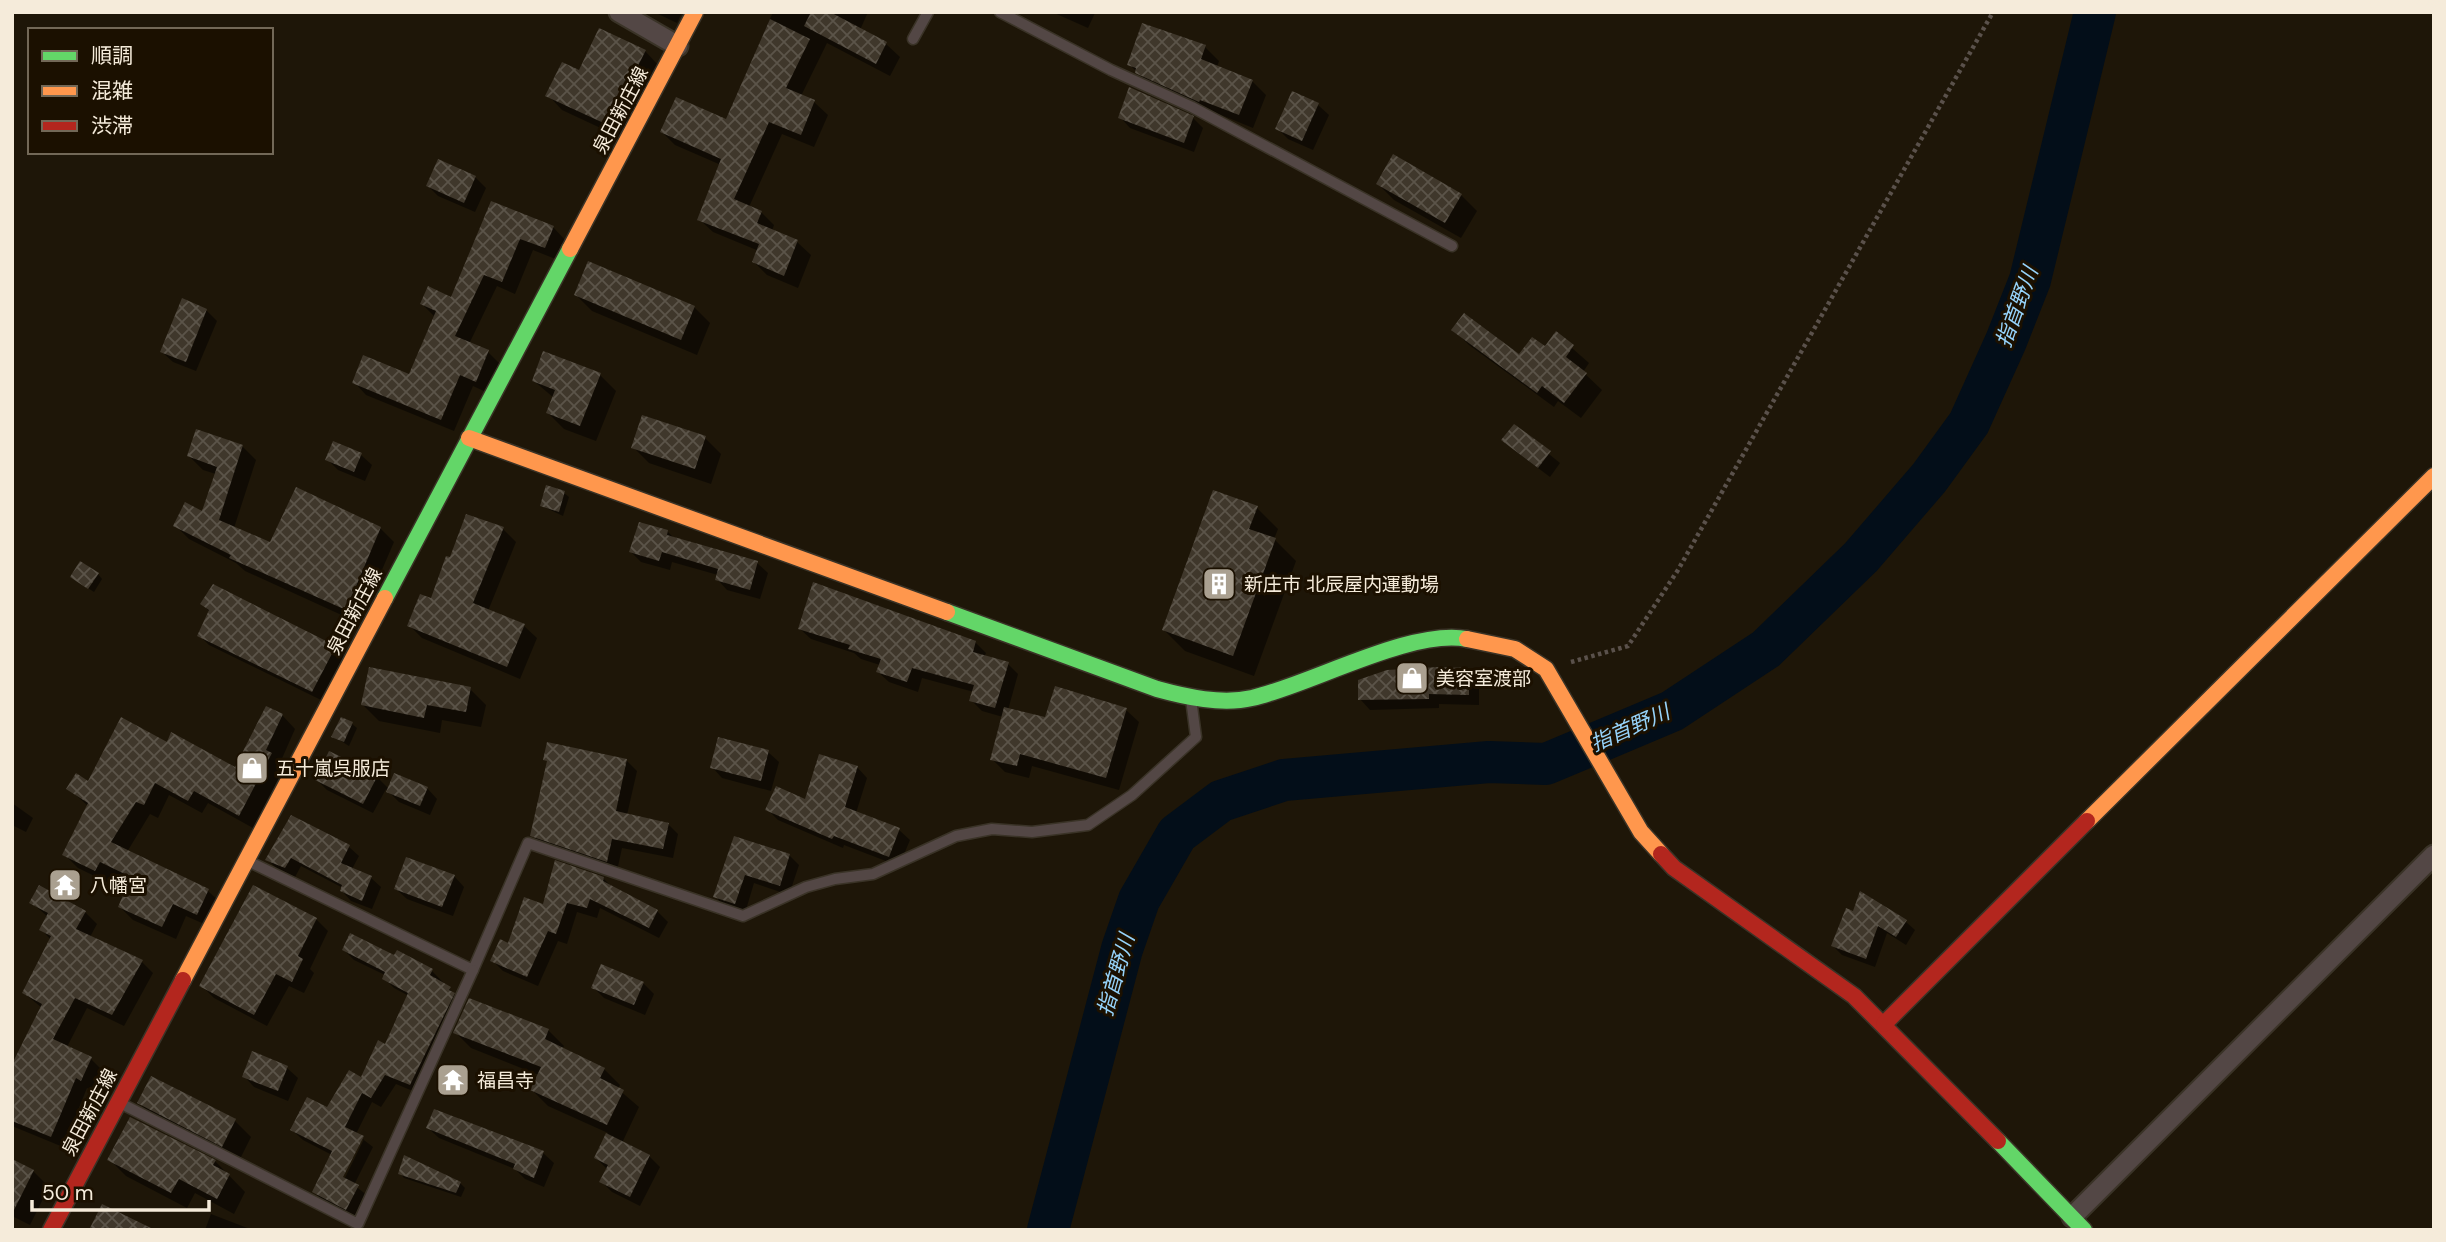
<svg xmlns="http://www.w3.org/2000/svg" width="2446" height="1242" font-family="'DM Sans','Noto Sans JP',sans-serif">
<style>
.shadow{fill:#0007;fill-rule:evenodd}
.lines{fill:none;stroke-linecap:round;stroke-linejoin:round}
.river{stroke:#030e19;stroke-width:42}
.building{fill:url(#building-cross-hatch)}
.lane-casing{stroke:#3a3327;stroke-width:13}
.street-casing{stroke:#3a3327;stroke-width:23}
.fast-casing{stroke:#3a3327;stroke-width:19}
.slow-casing{stroke:#3a3327;stroke-width:19}
.jam-casing{stroke:#3a3327;stroke-width:19}
.path{stroke:#5a514b;stroke-width:4.5;stroke-dasharray:3.5 3.5;stroke-linecap:butt}
.lane{stroke:#534745;stroke-width:10}
.street{stroke:#534745;stroke-width:19}
.fast{stroke:#63d668;stroke-width:16}
.slow{stroke:#ff974d;stroke-width:16}
.jam{stroke:#b3261e;stroke-width:16}
.labels{text-anchor:middle;stroke-width:6;stroke-linejoin:round;paint-order:stroke}
.street-label{font-size:19px;fill:#f5ebda;stroke:#1b1000}
.poi-label{font-size:19px;fill:#f5ebda;stroke:#1b1000;text-anchor:start}
.water-label{font-size:21px;font-style:italic;fill:#96d3fa;stroke:#1b1000}
</style>
<defs>
<pattern id="building-cross-hatch" width="8" height="8" patternUnits="userSpaceOnUse" patternTransform="scale(1.75)"><rect width="8" height="8" fill="#3f372b"/><path d="M0 0l8 8M0 8l8-8" fill="none" stroke="#5b5449"/></pattern>
</defs>
<rect width="100%" height="100%" fill="#1e1608"/>
<g class="shadow">
<path d="M654,12H682L677,23Z"/>
<path d="M773,12H868L860,30L886,44L900,57L890,76L827,43L801,96L814,102L828,115L814,147L782,134L749,207L761,212L774,225L772,231L797,242L811,255L798,288L767,275L754,262L759,251L713,232L699,219L721,165L675,145L662,132L727,122Z"/>
<path d="M1052,12H1094L1095,13L1088,28Z"/>
<path d="M1205,47L1219,61L1217,67L1252,81L1266,95L1253,128L1214,112L1213,115L1151,86L1129,64Z"/>
<path d="M645,51L659,66L622,138L562,110L548,95Z"/>
<path d="M1318,105L1329,115L1313,150L1288,139L1277,128Z"/>
<path d="M1120,117L1193,118L1203,128L1194,152L1130,128Z"/>
<path d="M475,177L486,188L475,212L438,196L428,186Z"/>
<path d="M1378,184L1461,195L1477,211L1461,238L1394,200Z"/>
<path d="M491,203L553,227L565,240L558,260L533,250L515,294L497,286L469,344L488,352L500,364L488,393L473,386L454,431L366,395L354,382L410,377L434,316L422,304L452,300Z"/>
<path d="M576,295L694,307L710,323L697,355L592,311Z"/>
<path d="M206,310L217,321L196,371L173,362L162,352Z"/>
<path d="M1454,330L1519,356L1545,349L1556,334L1589,363L1583,372L1602,390L1581,418L1558,401L1554,407L1469,345Z"/>
<path d="M600,375L616,391L596,441L564,429L548,413L554,398L534,381Z"/>
<path d="M1514,426L1560,463L1550,477L1514,450Z"/>
<path d="M705,438L721,454L711,484L649,463L633,447Z"/>
<path d="M242,446L256,460L234,528L271,544L380,528L394,542L359,623L245,571L236,563L189,539L175,525L203,513L216,474L203,470L189,456Z"/>
<path d="M361,455L372,465L365,481L338,470L327,459Z"/>
<path d="M564,493L569,497L563,516L542,506Z"/>
<path d="M1257,508L1278,529L1274,539L1296,561L1254,676L1185,651L1164,630Z"/>
<path d="M503,529L516,542L488,611L524,626L537,638L520,679L422,638L409,625L432,601L452,560Z"/>
<path d="M668,532L675,539L757,563L768,573L760,599L727,590L717,579L718,575L672,562L670,570L641,562L631,552Z"/>
<path d="M98,574L102,579L94,592L77,581Z"/>
<path d="M202,604L335,647L344,656L321,700L209,645L199,635L210,612Z"/>
<path d="M800,629L975,642L986,653L984,657L1008,664L1018,674L1008,710L1046,719L1126,710L1139,722L1119,790L1032,766L1029,778L1005,772L992,759L1003,717L982,711L971,700L974,692L922,678L918,692L889,682L878,672L880,665L861,659L854,653L811,639Z"/>
<path d="M1469,670L1479,680V705L1439,704V708L1370,710L1360,699Z"/>
<path d="M470,689L486,705L481,727L442,720L440,733L379,721L363,705Z"/>
<path d="M282,715L295,729L280,763L284,768L253,828L208,803L202,813L169,795L158,818L150,814L127,852L208,891L222,904L211,927L186,916L176,939L133,920L120,907L131,882L114,874L109,883L78,868L64,854L88,806L68,788L89,783L168,744L236,769Z"/>
<path d="M352,724L357,728L349,746L333,736Z"/>
<path d="M768,752L779,762L771,791L722,778L712,767Z"/>
<path d="M545,759L626,760L637,771L627,815L668,824L678,834L673,858L622,848L617,871L542,846L532,835L549,763Z"/>
<path d="M857,767L867,778L856,813L899,830L910,840L899,866L844,845L843,848L778,820L768,810L806,802Z"/>
<path d="M377,777L389,789L427,788L437,799L430,815L399,802L386,789L373,813L327,790L317,780Z"/>
<path d="M12,803L33,818L26,832L12,825Z"/>
<path d="M735,838L789,855L799,865L789,895L754,883L745,913L724,906L715,896Z"/>
<path d="M349,847L359,856L352,869L371,878L381,887L372,909L351,901L342,891L343,888L301,866L295,877L277,869L268,860Z"/>
<path d="M454,876L464,887L453,916L407,899L396,889Z"/>
<path d="M603,878L614,889L657,911L668,922L659,938L600,908L597,918L577,912L567,944L558,941L538,986L503,971L492,960L544,906Z"/>
<path d="M31,902L85,912L97,924L90,937L142,962L153,973L124,1026L87,1008L67,1047L91,1059L103,1071L93,1091L87,1088L63,1147L12,1126V1068L42,1008L24,993L51,940L41,929L48,917Z"/>
<path d="M1854,913L1906,922L1915,930L1906,945L1887,933L1875,967L1842,955L1833,946Z"/>
<path d="M316,919L328,931L310,969L314,973L304,993L289,986L267,1026L214,998L201,985Z"/>
<path d="M344,950L395,957L432,971L464,1004L420,1094L396,1084L381,1107L372,1102L356,1134L373,1147L354,1185L368,1196L357,1219L324,1202L314,1192L332,1155L303,1140L292,1130L328,1109L362,1079L386,1046L409,996L394,988L384,978L385,975L354,960ZM360,1139H364L341,1186L338,1184Z"/>
<path d="M643,983L654,994L645,1015L604,998L593,987Z"/>
<path d="M548,1030L564,1046L562,1049L604,1069L620,1085L618,1089L639,1107L622,1143L649,1156L660,1167L640,1206L612,1192L601,1181L607,1169L596,1158L608,1133L548,1106L532,1090L539,1075L471,1048L455,1032Z"/>
<path d="M287,1068L298,1078L288,1101L254,1087L244,1076Z"/>
<path d="M152,1079L235,1121L251,1137L239,1161L155,1119L139,1103Z"/>
<path d="M428,1128L543,1153L554,1163L544,1187L525,1179L515,1169L439,1138Z"/>
<path d="M110,1160L215,1161L245,1192L234,1214L195,1193L187,1208L126,1176Z"/>
<path d="M12,1161L33,1171L49,1187L30,1225L12,1216Z"/>
<path d="M400,1173L460,1183L465,1188L461,1197L404,1178Z"/>
<path d="M211,1214L250,1229L251,1230H205Z"/>
</g>
<g class="lines">
<path class="river" d="M1048,1230L1122,949L1139,900L1177,834L1221,801L1284,780L1489,762L1546,764L1672,711L1766,649L1861,557L1929,478L1969,423L2006,341L2030,280L2095,12"/>
</g>
<g class="building">
<path d="M811,12H830L887,42L876,64L804,26Z"/>
<path d="M770,19L810,39L786,88L815,100L801,135L769,122L734,199L762,211L757,223L798,240L784,276L752,262L759,244L697,220L721,159L660,132L676,97L726,119Z"/>
<path d="M1142,23L1206,45L1201,59L1253,80L1239,115L1200,100L1199,102L1135,73L1136,68L1127,65Z"/>
<path d="M599,28L646,50L608,125L545,96L562,62L579,70Z"/>
<path d="M1129,87L1194,116L1184,143L1118,118Z"/>
<path d="M1292,91L1319,103L1302,141L1275,129Z"/>
<path d="M1393,154L1462,194L1445,223L1376,184Z"/>
<path d="M438,159L476,176L464,203L426,186Z"/>
<path d="M491,201L554,226L545,248L520,239L502,282L484,275L455,336L489,350L476,382L460,375L441,420L352,383L363,355L409,374L436,311L420,304L428,286L451,297Z"/>
<path d="M588,261L695,306L681,340L574,295Z"/>
<path d="M182,298L207,309L186,362L160,352Z"/>
<path d="M1464,313L1519,354L1532,337L1545,346L1556,331L1574,345L1566,357L1587,373L1564,403L1542,386L1537,393L1451,330Z"/>
<path d="M543,351L601,373L580,426L546,413L555,390L532,381Z"/>
<path d="M642,415L706,436L695,469L631,448Z"/>
<path d="M1514,424L1551,451L1538,468L1501,440Z"/>
<path d="M196,429L243,445L219,520L270,542L296,487L381,527L346,610L229,558L231,555L173,526L185,502L202,511L217,467L187,456Z"/>
<path d="M333,441L362,453L354,472L325,460Z"/>
<path d="M546,485L565,491L559,512L540,506Z"/>
<path d="M1213,490L1258,506L1249,529L1276,538L1233,656L1162,630Z"/>
<path d="M466,514L504,527L473,603L525,624L507,667L407,626L420,594L431,598L446,556L450,557Z"/>
<path d="M639,522L668,530L667,535L758,561L750,590L715,580L718,569L662,552L659,561L629,552Z"/>
<path d="M80,561L99,573L88,589L70,577Z"/>
<path d="M813,582L976,641L973,652L1009,662L995,708L969,701L974,685L912,668L907,682L876,672L881,659L848,649L850,645L798,629Z"/>
<path d="M213,584L336,646L312,692L197,636L209,610L200,604Z"/>
<path d="M369,667L471,687L466,712L427,705L424,718L361,705Z"/>
<path d="M1439,667L1469,668V695L1429,694V699L1358,700V680L1387,670Z"/>
<path d="M1055,686L1127,708L1106,778L1020,754L1017,766L990,760L1004,707L1045,717Z"/>
<path d="M266,706L283,714L266,750L272,753L239,816L194,791L188,801L155,783L144,805L136,802L111,842L209,889L197,915L173,904L162,927L118,907L131,877L100,862L95,871L62,855L88,803L66,789L76,773L88,781L121,717L167,742L171,732L235,767Z"/>
<path d="M341,717L353,722L344,742L331,737Z"/>
<path d="M718,737L769,750L761,781L710,768Z"/>
<path d="M547,742L627,759L616,811L669,823L663,849L612,839L607,862L530,836L547,761L543,760Z"/>
<path d="M329,751L378,775L363,804L315,780Z"/>
<path d="M819,754L858,766L845,807L900,828L889,857L834,836L832,839L765,810L776,786L805,799Z"/>
<path d="M394,773L428,787L420,806L386,792Z"/>
<path d="M291,815L350,845L341,863L372,876L362,901L340,891L342,885L291,858L285,868L265,860Z"/>
<path d="M734,836L790,854L780,886L745,875L735,904L713,897Z"/>
<path d="M406,857L455,875L442,907L394,889Z"/>
<path d="M555,860L604,877L603,881L658,910L649,928L590,899L587,908L567,903L556,934L548,931L527,977L490,961L500,939L508,943L524,897L543,904Z"/>
<path d="M39,885L86,911L76,929L143,960L112,1015L75,998L53,1039L92,1057L81,1081L76,1078L51,1137L12,1121V1064L42,1004L22,993L51,936L39,930L48,913L29,903Z"/>
<path d="M253,885L317,918L298,956L303,959L292,982L276,974L254,1015L199,986Z"/>
<path d="M1860,891L1907,920L1896,937L1878,926L1866,959L1831,946L1846,908L1853,911Z"/>
<path d="M350,933L394,955L397,950L433,969L430,975L451,987L449,990L455,993L410,1085L385,1075L371,1098L362,1093L345,1127L364,1136L343,1177L359,1185L346,1210L312,1192L332,1151L290,1130L307,1097L327,1107L349,1070L361,1077L378,1040L385,1044L408,993L382,979L385,972L342,950Z"/>
<path d="M601,964L644,982L634,1005L591,988Z"/>
<path d="M469,998L549,1029L545,1039L605,1068L600,1078L624,1090L607,1125L530,1090L541,1067L453,1033Z"/>
<path d="M252,1051L288,1066L278,1091L242,1077Z"/>
<path d="M151,1076L236,1119L222,1147L137,1103Z"/>
<path d="M434,1109L544,1151L534,1178L513,1169L515,1164L426,1128Z"/>
<path d="M130,1117L216,1160L213,1165L230,1174L217,1199L179,1179L171,1193L107,1160Z"/>
<path d="M606,1133L650,1155L630,1197L599,1182L608,1165L594,1158Z"/>
<path d="M404,1155L461,1182L456,1193L398,1174Z"/>
<path d="M12,1159L34,1170L12,1214Z"/>
<path d="M102,1204L155,1230H89Z"/>
</g>
<g class="lines">
<defs>
<g id="lane">
<path d="M1000,12L1111,70L1192,107L1452,246"/>
<path d="M913,39L928,12"/>
<path d="M250,862L473,970L528,843L743,916L806,887L835,879L873,874L956,836L992,829L1032,832L1088,825L1132,795L1196,737L1191,699"/>
<path d="M120,1103L358,1224L473,970"/>
</g>
<g id="street">
<path d="M619,12L678,46"/>
<path d="M2072,1217L2434,855"/>
</g>
<g id="fast">
<path d="M385,598L570,249"/>
<path d="M947,612L1157,689C1186,697 1222,705 1252,698C1310,685 1411,628 1467,639"/>
<path d="M1998,1141L2084,1230"/>
</g>
<g id="slow">
<path d="M570,249L695,12"/>
<path d="M469,438L947,612"/>
<path d="M1467,639L1515,649L1546,669L1641,832L1661,854"/>
<path d="M2087,821L2434,476"/>
<path d="M183,980L385,598"/>
</g>
<g id="jam">
<path d="M1661,854L1674,868L1854,996L1998,1141"/>
<path d="M1884,1024L2087,821"/>
<path d="M51,1230L183,980"/>
</g>
</defs>
<use href="#lane" class="lane-casing"/>
<use href="#street" class="street-casing"/>
<use href="#fast" class="fast-casing"/>
<use href="#slow" class="slow-casing"/>
<use href="#jam" class="jam-casing"/>
<path class="path" d="M1571,662L1628,646L1678,570L1993,12"/>
<use href="#lane" class="lane"/>
<use href="#street" class="street"/>
<use href="#fast" class="fast"/>
<use href="#slow" class="slow"/>
<use href="#jam" class="jam"/>
</g>
<defs>
<symbol id="building-square" viewBox="-11 -11 22 22"><rect x="-9" y="-9" width="18" height="18" rx="4" fill="#aaa090" stroke="#1b1000"/><path d="M-4-6H4V6H1V3H-1V6H-4ZM-2.5-4.3h1.7v1.8h-1.7ZM.8-4.3h1.7v1.8H.8ZM-2.5-1h1.7V.8h-1.7ZM.8-1h1.7V.8H.8Z" fill="#fff"/></symbol>
<symbol id="shop-square" viewBox="-11 -11 22 22"><rect x="-9" y="-9" width="18" height="18" rx="4" fill="#aaa090" stroke="#1b1000"/><path d="M-5-2.5h2.3a2.7 3.5 0 0 1 5.4 0H5L5.5 6h-11ZM-1.5-2.5h3a1.5 2.3 0 0 0-3 0Z" fill="#fff"/></symbol>
<symbol id="temple-square" viewBox="-11 -11 22 22"><rect x="-9" y="-9" width="18" height="18" rx="4" fill="#aaa090" stroke="#1b1000"/><path d="M0-6L5-2H3V0L6.5 2.5H4V6H1.5V3h-3V6H-4V2.5H-6.5L-3 0V-2H-5Z" fill="#fff"/></symbol>
</defs>
<g fill-rule="evenodd">
<use href="#building-square" x="1200" y="565" width="38" height="38"/>
<use href="#shop-square" x="1393" y="659" width="38" height="38"/>
<use href="#shop-square" x="233" y="749" width="38" height="38"/>
<use href="#temple-square" x="46" y="866" width="38" height="38"/>
<use href="#temple-square" x="434" y="1061" width="38" height="38"/>
</g>
<g class="labels">
<g class="street-label">
<text transform="translate(620 110) rotate(-62)" y="7">泉田新庄線</text>
<text transform="translate(354 611) rotate(-62)" y="7">泉田新庄線</text>
<text transform="translate(89 1112) rotate(-62)" y="7">泉田新庄線</text>
</g>
<g class="poi-label">
<text x="1244" y="591">新庄市 北辰屋内運動場</text>
<text x="1436" y="685">美容室渡部</text>
<text x="276" y="775">五十嵐呉服店</text>
<text x="90" y="892">八幡宮</text>
<text x="477" y="1087">福昌寺</text>
</g>
<g class="water-label">
<text transform="translate(2017 307) rotate(-70)" y="7">指首野川</text>
<text transform="translate(1630 728) rotate(-24)" y="7">指首野川</text>
<text transform="translate(1116 975) rotate(-74)" y="7">指首野川</text>
</g>
</g>
<rect width="2446" height="1242" fill="none" stroke="#f5ebda" stroke-width="28"/>
<rect x="28" y="28" width="245" height="126" fill="#1b1000" stroke="#726857" stroke-width="2"/>
<rect x="42" y="51" width="35" height="10" fill="#63d668" stroke="#726857" stroke-width="2"/>
<text x="91" y="63" font-size="21" fill="#f5ebda">順調</text>
<rect x="42" y="86" width="35" height="10" fill="#ff974d" stroke="#726857" stroke-width="2"/>
<text x="91" y="98" font-size="21" fill="#f5ebda">混雑</text>
<rect x="42" y="121" width="35" height="10" fill="#b3261e" stroke="#726857" stroke-width="2"/>
<text x="91" y="133" font-size="21" fill="#f5ebda">渋滞</text>
<path d="M32 1200v10h177v-10" fill="none" stroke="#f5ebda" stroke-width="3.5"/>
<text x="42" y="1200" font-size="21" fill="#f5ebda" stroke="#1b1000" stroke-width="5" paint-order="stroke">50 m</text>
</svg>
